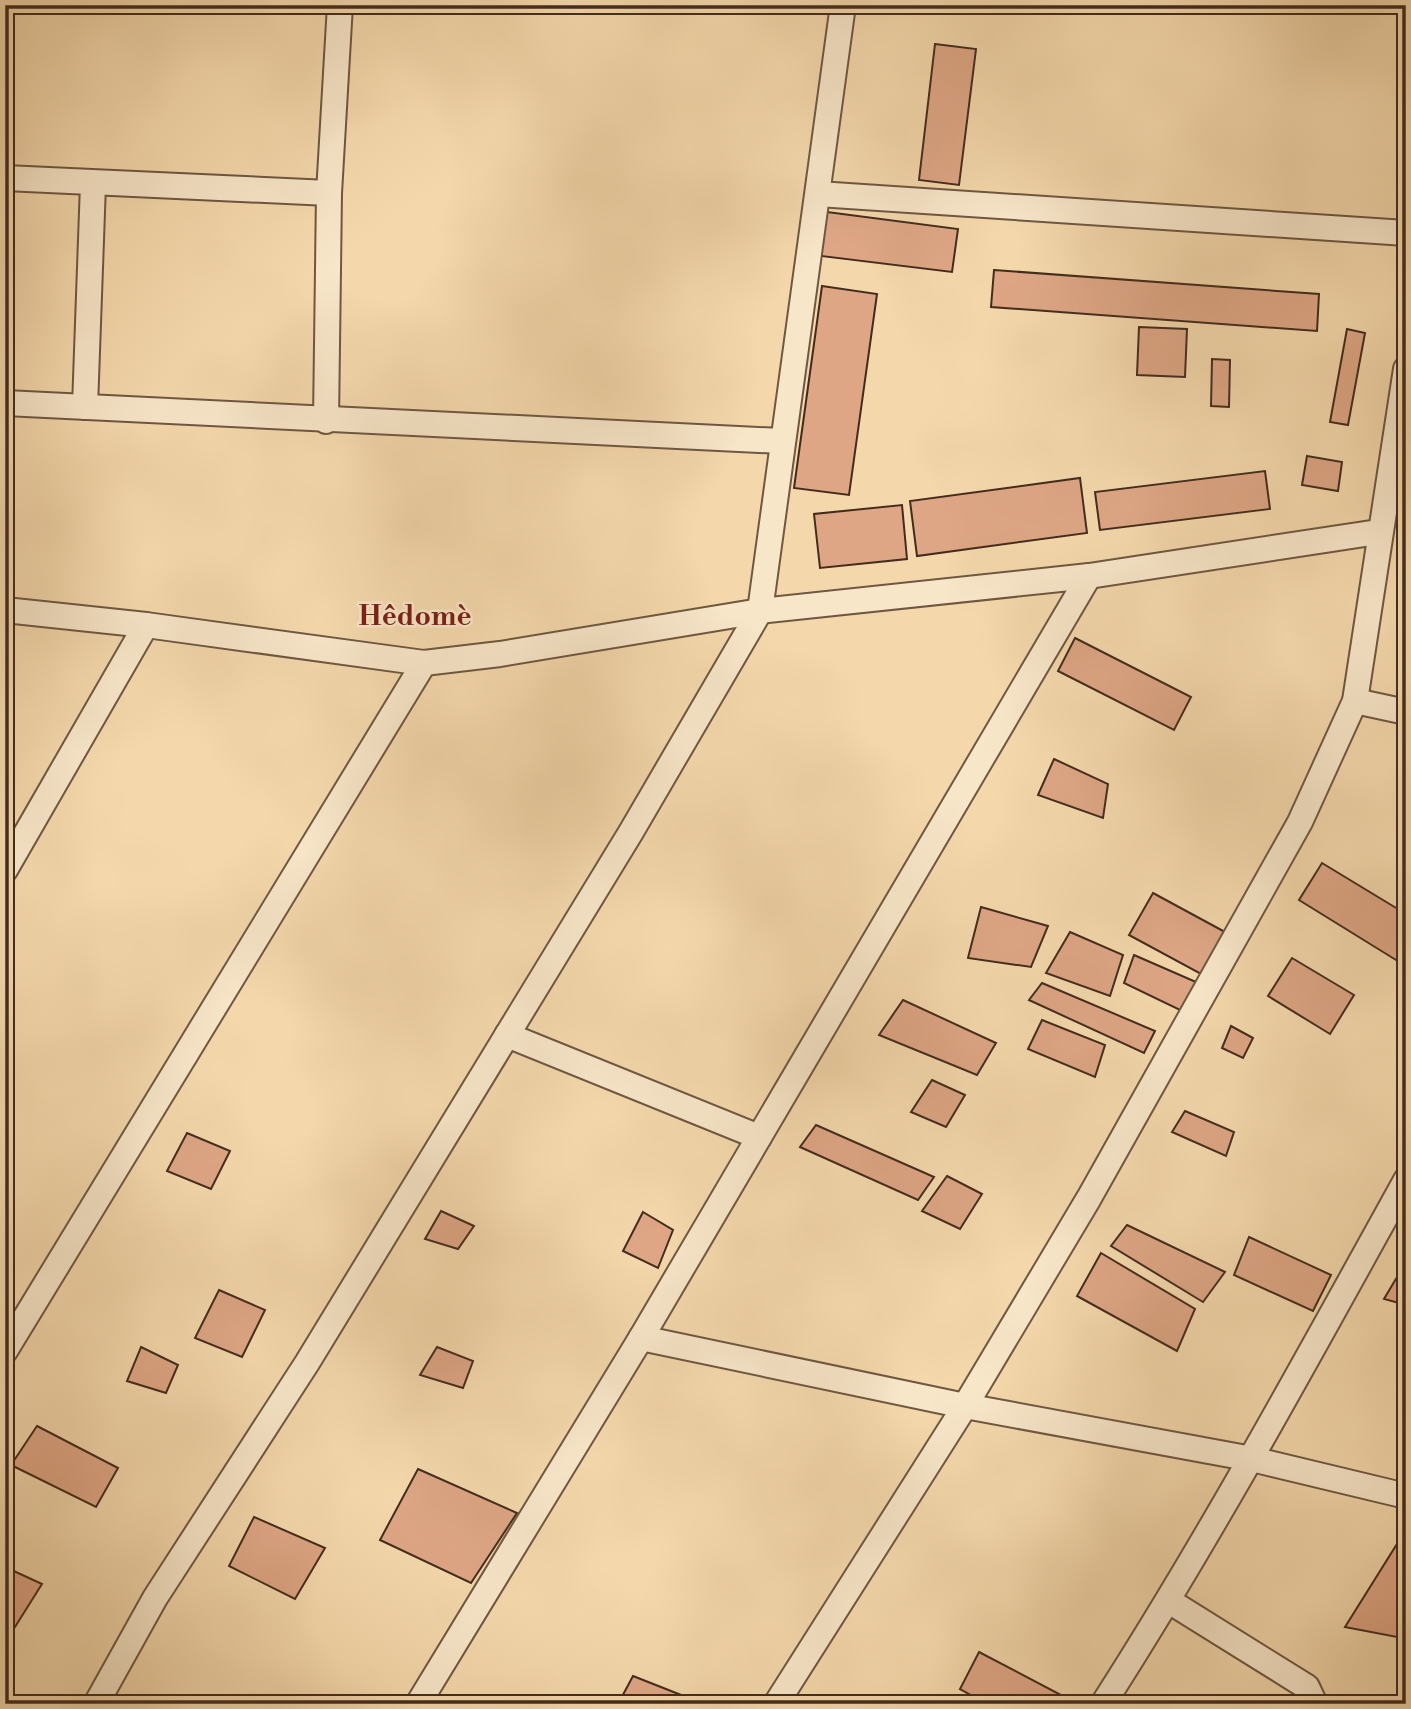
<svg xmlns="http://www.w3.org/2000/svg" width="1411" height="1709" font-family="'Libre Bodoni',serif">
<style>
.building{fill:#dea685;stroke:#432c1e;stroke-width:2}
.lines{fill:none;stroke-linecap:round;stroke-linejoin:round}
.street-casing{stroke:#6f5742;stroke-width:28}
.street{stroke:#f8e6c9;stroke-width:24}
.labels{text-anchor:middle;stroke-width:5;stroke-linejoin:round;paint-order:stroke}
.quarter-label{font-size:28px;font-weight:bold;fill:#7a1f14;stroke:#f8e6c9}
</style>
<rect width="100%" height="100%" fill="#f4d8ac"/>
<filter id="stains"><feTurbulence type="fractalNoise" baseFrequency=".00286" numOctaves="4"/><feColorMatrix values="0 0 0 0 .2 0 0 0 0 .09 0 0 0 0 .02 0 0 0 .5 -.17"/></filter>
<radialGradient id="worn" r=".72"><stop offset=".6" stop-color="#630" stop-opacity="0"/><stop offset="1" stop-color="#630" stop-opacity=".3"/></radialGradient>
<g class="building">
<path d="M935,44L976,49L959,185L919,180Z"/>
<path d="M827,212L958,229L952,272L821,256Z"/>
<path d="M994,270L1319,294L1317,331L991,307Z"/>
<path d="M822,286L877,294L849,495L794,488Z"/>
<path d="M1139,327L1187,329L1185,377L1137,375Z"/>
<path d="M1347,329L1365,333L1348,425L1330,422Z"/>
<path d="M1212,359L1230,360L1229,407L1211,406Z"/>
<path d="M1307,456L1342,462L1338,491L1302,485Z"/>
<path d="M1265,471L1270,509L1100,530L1095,492Z"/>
<path d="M1080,478L1087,533L917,556L910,501Z"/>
<path d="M902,505L907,559L820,568L814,514Z"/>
<path d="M1075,638L1191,697L1174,730L1058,671Z"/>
<path d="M1054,759L1108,784L1103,818L1038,795Z"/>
<path d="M1322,863L1406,914V945L1396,960L1299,900Z"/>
<path d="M1153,893L1225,932L1201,974L1129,935Z"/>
<path d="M981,907L1048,926L1031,967L968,958Z"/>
<path d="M1070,932L1123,955L1110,996L1046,973Z"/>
<path d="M1134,955L1196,982L1182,1011L1124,983Z"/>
<path d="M1292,958L1354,995L1330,1034L1268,996Z"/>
<path d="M1042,983L1155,1031L1144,1053L1029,1000Z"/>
<path d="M903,1000L996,1043L977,1075L879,1035Z"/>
<path d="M1042,1020L1105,1045L1095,1077L1028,1049Z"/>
<path d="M1231,1026L1253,1038L1243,1058L1222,1048Z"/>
<path d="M932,1080L965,1095L946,1127L911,1112Z"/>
<path d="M1185,1111L1234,1132L1226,1156L1172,1132Z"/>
<path d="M816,1125L934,1177L918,1200L800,1147Z"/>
<path d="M187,1133L230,1151L211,1189L167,1171Z"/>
<path d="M947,1176L982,1194L960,1229L922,1211Z"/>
<path d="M441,1211L474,1226L458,1249L425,1239Z"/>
<path d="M643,1212L673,1230L658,1268L623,1251Z"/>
<path d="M1127,1225L1225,1272L1203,1302L1111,1246Z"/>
<path d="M1249,1237L1331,1275L1313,1311L1234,1275Z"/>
<path d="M1101,1253L1195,1309L1177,1351L1077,1296Z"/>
<path d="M1400,1272L1406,1273V1305L1384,1299Z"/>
<path d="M219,1290L265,1310L242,1357L195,1338Z"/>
<path d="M141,1347L178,1365L166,1393L127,1381Z"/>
<path d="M437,1347L473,1361L463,1388L420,1375Z"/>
<path d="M37,1426L118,1468L96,1507L11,1465Z"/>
<path d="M418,1469L517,1513L471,1583L380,1540Z"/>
<path d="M254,1517L325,1548L295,1599L229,1566Z"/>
<path d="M1397,1544L1406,1546V1631L1402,1638L1345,1627Z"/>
<path d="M5,1567L42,1584L15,1627L5,1622Z"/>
<path d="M979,1652L1078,1704H987L960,1689Z"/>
<path d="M633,1676L704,1704H618Z"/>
</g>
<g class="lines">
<defs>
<g id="street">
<path d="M5,178L329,193"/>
<path d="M818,194L1406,233"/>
<path d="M5,403L781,441"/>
<path d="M85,407L93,184"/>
<path d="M326,421L329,193L340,5"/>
<path d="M5,610L146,625L424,663L500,654L760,611L1089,576L1378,532"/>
<path d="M1355,701L1406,712"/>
<path d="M5,870L146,625"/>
<path d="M507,1035L759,1137"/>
<path d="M641,1338L965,1406L1252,1459L1406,1496"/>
<path d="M5,1351L424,663"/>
<path d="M1169,1601L1307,1687L1315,1704"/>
<path d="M96,1704L155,1598L307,1363L631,832L760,611L843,5"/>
<path d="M418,1704L641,1338L1089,576"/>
<path d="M776,1704L965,1406L1089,1198L1300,822L1355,701L1406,369"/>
<path d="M1103,1704C1212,1534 1308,1357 1406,1180"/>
</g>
</defs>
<use href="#street" class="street-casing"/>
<use href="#street" class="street"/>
</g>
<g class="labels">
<g class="quarter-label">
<text x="415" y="625">Hêdomè</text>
</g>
</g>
<rect width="1411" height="1709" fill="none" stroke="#f4d8ac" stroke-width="28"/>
<rect x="7" y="7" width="1397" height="1695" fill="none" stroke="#432c1e" stroke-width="3.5"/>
<rect x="14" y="14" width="1383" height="1681" fill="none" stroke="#432c1e" stroke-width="2"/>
<rect width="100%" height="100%" filter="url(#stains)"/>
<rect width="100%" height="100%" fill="url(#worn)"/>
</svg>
